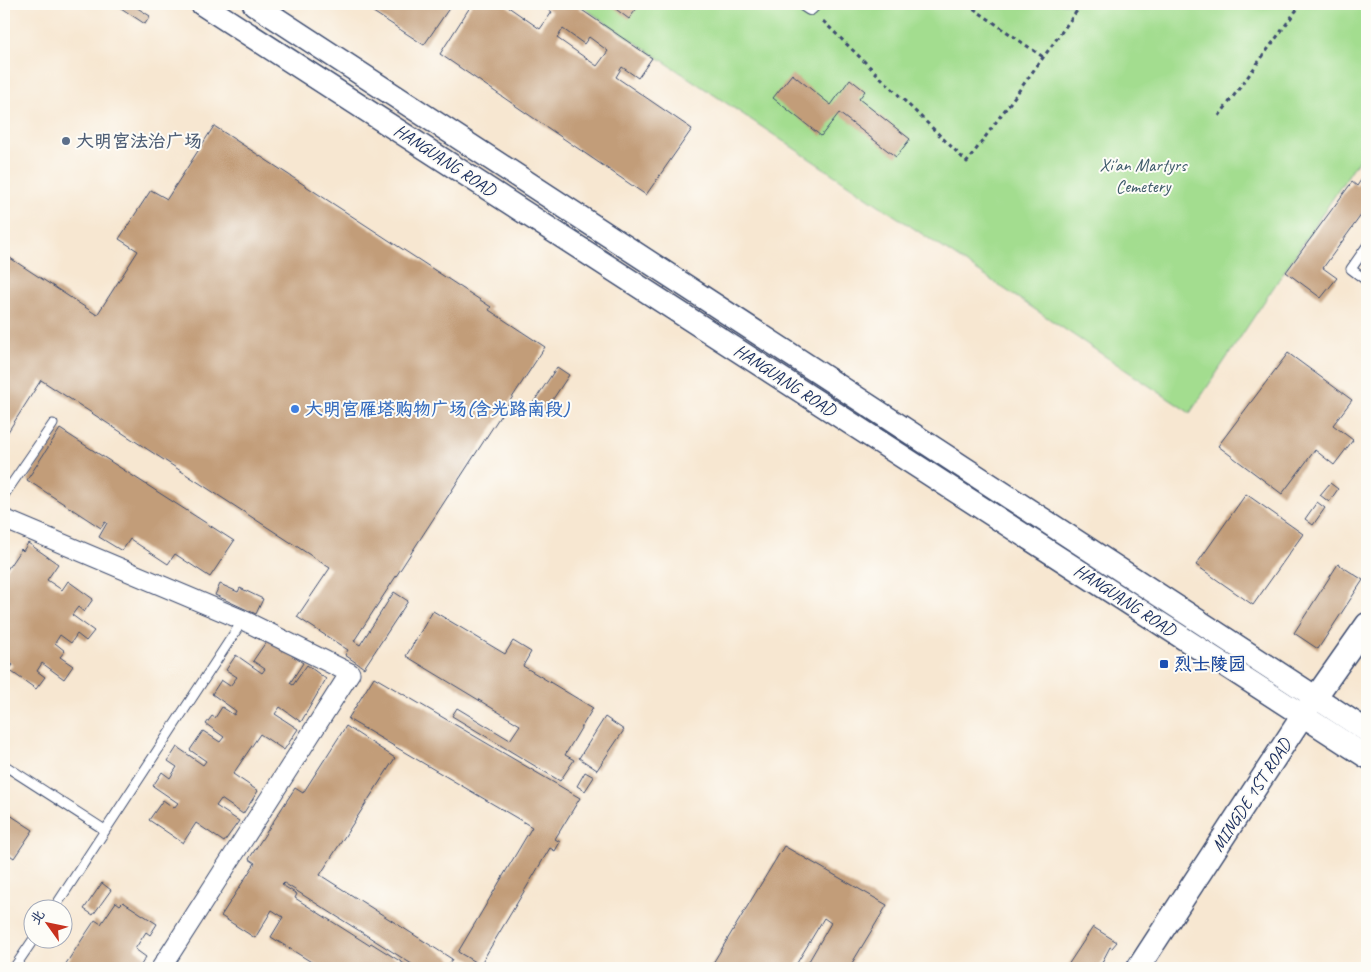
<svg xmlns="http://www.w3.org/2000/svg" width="1371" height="972" font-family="Caveat,'LXGW WenKai TC',sans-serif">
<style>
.green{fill:#a3dd8f;stroke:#5f8676}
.building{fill:#c29d79;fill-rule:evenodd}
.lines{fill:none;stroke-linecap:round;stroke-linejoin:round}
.service-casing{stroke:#3c4b6f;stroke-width:11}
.pedestrian-casing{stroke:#3c4b6f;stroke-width:16}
.minor-casing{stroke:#3c4b6f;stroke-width:21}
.tertiary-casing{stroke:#3c4b6f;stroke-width:25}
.path{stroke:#3c4b6f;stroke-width:3;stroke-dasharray:4 4;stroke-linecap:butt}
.service{stroke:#fff;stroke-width:9}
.pedestrian{stroke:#fff;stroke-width:14}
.minor{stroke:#fff;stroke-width:19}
.tertiary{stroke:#fff;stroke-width:22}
.service-dot{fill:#5c6f8a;stroke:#fdfcf7;stroke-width:2}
.shop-dot{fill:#3f7fe0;stroke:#fdfcf7;stroke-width:2}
.transit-dot{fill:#1a4fb4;stroke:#fdfcf7;stroke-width:2}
.labels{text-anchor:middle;stroke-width:4;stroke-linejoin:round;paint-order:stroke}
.service-label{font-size:18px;font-weight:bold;fill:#4e5e75;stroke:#fdfcf7;text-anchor:start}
.street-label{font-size:18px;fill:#1b2f5e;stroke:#fdfcf7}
.park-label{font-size:18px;fill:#3d5a6a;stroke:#fdfcf7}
.shop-label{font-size:18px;font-weight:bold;fill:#366cbe;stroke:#fdfcf7;text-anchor:start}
.transit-label{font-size:18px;font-weight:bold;fill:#164399;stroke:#fdfcf7;text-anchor:start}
</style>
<rect width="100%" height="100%" fill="#fdfcf7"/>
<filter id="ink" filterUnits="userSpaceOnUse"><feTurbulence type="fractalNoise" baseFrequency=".02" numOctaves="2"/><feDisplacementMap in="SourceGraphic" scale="10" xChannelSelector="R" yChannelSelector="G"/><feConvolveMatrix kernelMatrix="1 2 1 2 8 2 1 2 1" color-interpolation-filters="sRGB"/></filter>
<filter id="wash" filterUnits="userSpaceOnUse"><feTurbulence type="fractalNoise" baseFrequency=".0096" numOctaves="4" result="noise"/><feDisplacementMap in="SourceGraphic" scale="20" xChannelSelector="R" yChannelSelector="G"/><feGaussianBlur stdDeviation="1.12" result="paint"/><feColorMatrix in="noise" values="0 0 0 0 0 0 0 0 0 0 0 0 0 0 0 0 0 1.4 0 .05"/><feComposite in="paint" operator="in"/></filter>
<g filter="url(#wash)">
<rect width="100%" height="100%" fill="#f7e7d1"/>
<path class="green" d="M578,4H1367V147L1190,413Z"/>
<g id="blocks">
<g class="building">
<path d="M115,4H131L150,16L145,24Z"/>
<path d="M361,4H452L424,45Z"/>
<path d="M472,4H504L540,29L552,12L541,4H573L652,58L638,78L622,67L616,77L692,129L646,195L440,54ZM563,29L584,44L589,37L608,51L597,66L557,38Z"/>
<path d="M609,4H640L629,19Z"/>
<path d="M792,74L831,105L850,79L865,91L859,99L910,139L896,157L839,113L821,136L773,98Z"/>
<path d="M214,126L491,307L489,310L545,347L354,641L360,645L394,592L408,601L364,668L345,655L348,650L297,617L330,568L41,380L4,438V254L97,315L138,251L119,239L151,190L167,199Z"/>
<path d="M1367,171V207L1323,268L1337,278L1321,298L1286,272L1352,182L1357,186Z"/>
<path d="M1288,353L1352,400L1333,425L1353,440L1334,465L1315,450L1282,494L1218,446Z"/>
<path d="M557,367L569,375L545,411L533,403Z"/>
<path d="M60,429L234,541L210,577L175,554L168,564L130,539L122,551L99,537L107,523L105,522L101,528L27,480Z"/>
<path d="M1330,483L1338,489L1329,502L1320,495Z"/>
<path d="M1246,494L1303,534L1253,605L1196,565Z"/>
<path d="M1317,502L1325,508L1313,525L1305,519Z"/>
<path d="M28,543L58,564L47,580L62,590L68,581L93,599L84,612L78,607L72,615L94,631L86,641L77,634L71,643L60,635L55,643L65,651L60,657L73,666L64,679L42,663L37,671L45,677L36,689L9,670L13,665L4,658V574L21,549L23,551Z"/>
<path d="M1338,564L1363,580L1318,649L1294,633Z"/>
<path d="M220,584L238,592L240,588L263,599L256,614L215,595Z"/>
<path d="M433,611L505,654L513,641L531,652L523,666L593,708L565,755L574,760L560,781L452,716L457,708L510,740L520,725L406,656Z"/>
<path d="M268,639L303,663L290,683L293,685L307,665L326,679L301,722L280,707L275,714L298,729L284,750L260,734L233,774L258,791L243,814L221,799L216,806L239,821L224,842L196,823L183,843L149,820L163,800L174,808L178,803L153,786L162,772L170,778L177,767L168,761L177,747L203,765L206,761L190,750L203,731L220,742L224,737L206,724L212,716L215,718L222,707L234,715L236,711L212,694L221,680L230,686L237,677L226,670L236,655L262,673L265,669L253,661Z"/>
<path d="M374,677L580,798L555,839L560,842L555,851L550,848L480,965L458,952L532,827L348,719Z"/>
<path d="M605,717L624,730L597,770L579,758Z"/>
<path d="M346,726L395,758L320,875L452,959L447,968H418L284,883L282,885L297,894L295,898L369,945L371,943L411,968H321L271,937L283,917L272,910L255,938L221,916L255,863L249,859L295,788L303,793Z"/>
<path d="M585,772L594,777L585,791L577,786Z"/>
<path d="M4,811L33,830L14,858L4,851Z"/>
<path d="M784,846L887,905L849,968H805L831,923L824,918L794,968H710Z"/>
<path d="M102,883L111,890L93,915L84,909Z"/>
<path d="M116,902L120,905L123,902L157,924L150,935L146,932L135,949L146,957L139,968H63L95,920L101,924Z"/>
<path d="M1093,927L1117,942L1112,948L1110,947L1099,968H1066Z"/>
</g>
</g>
</g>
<g filter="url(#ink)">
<use href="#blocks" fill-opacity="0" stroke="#3c4b6f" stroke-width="1"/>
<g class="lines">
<defs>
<g id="service">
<path d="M1367,246L1351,269L1367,281"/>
<path d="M4,495L53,424"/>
<path d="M4,765L105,830"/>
<path d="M53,910L243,620"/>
<path d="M14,968L33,940"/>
</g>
<path id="pedestrian" d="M804,4L810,8L814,4"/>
<path id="minor" d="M4,519L243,620L350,673L161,968"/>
<g id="tertiary">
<path d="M202,4L1367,757"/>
<path d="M254,4L1367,731"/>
<path d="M1138,968L1303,715L1367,624"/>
</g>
</defs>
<use href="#service" class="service-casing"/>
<use href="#pedestrian" class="pedestrian-casing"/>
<use href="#minor" class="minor-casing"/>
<use href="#tertiary" class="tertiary-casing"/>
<g class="path">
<path d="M967,4L1043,57"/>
<path d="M823,21L967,162L1082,4"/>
<path d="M1219,116L1301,4"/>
</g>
<use href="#service" class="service"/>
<use href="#pedestrian" class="pedestrian"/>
<use href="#minor" class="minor"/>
<use href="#tertiary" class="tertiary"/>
</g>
</g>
<circle class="service-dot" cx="66" cy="141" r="5"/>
<circle class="shop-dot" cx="295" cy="409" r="5"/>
<rect class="transit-dot" x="1159" y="659" width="10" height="10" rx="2.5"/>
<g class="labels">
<g class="service-label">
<text x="76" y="147">大明宫法治广场</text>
</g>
<g class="street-label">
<text transform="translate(445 160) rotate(33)" y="6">HANGUANG ROAD</text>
<text transform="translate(785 380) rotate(33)" y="6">HANGUANG ROAD</text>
<text transform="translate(1125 600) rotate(33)" y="6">HANGUANG ROAD</text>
<text transform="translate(1251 795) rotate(-57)" y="6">MINGDE 1ST ROAD</text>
</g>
<g class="park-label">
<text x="1143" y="171">Xi'an Martyrs<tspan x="1143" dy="21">Cemetery</tspan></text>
</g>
<g class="shop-label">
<text x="305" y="415">大明宫雁塔购物广场(含光路南段)</text>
</g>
<g class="transit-label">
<text x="1174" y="670">烈士陵园</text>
</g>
</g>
<rect width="1371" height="972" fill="none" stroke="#fdfcf7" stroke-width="20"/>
<g transform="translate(48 924) rotate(303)"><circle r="24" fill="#fdfcf7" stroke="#a3aaba"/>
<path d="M0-4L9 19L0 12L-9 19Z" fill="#c8321e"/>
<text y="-8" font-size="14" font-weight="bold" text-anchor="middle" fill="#1b2f5e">北</text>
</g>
</svg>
